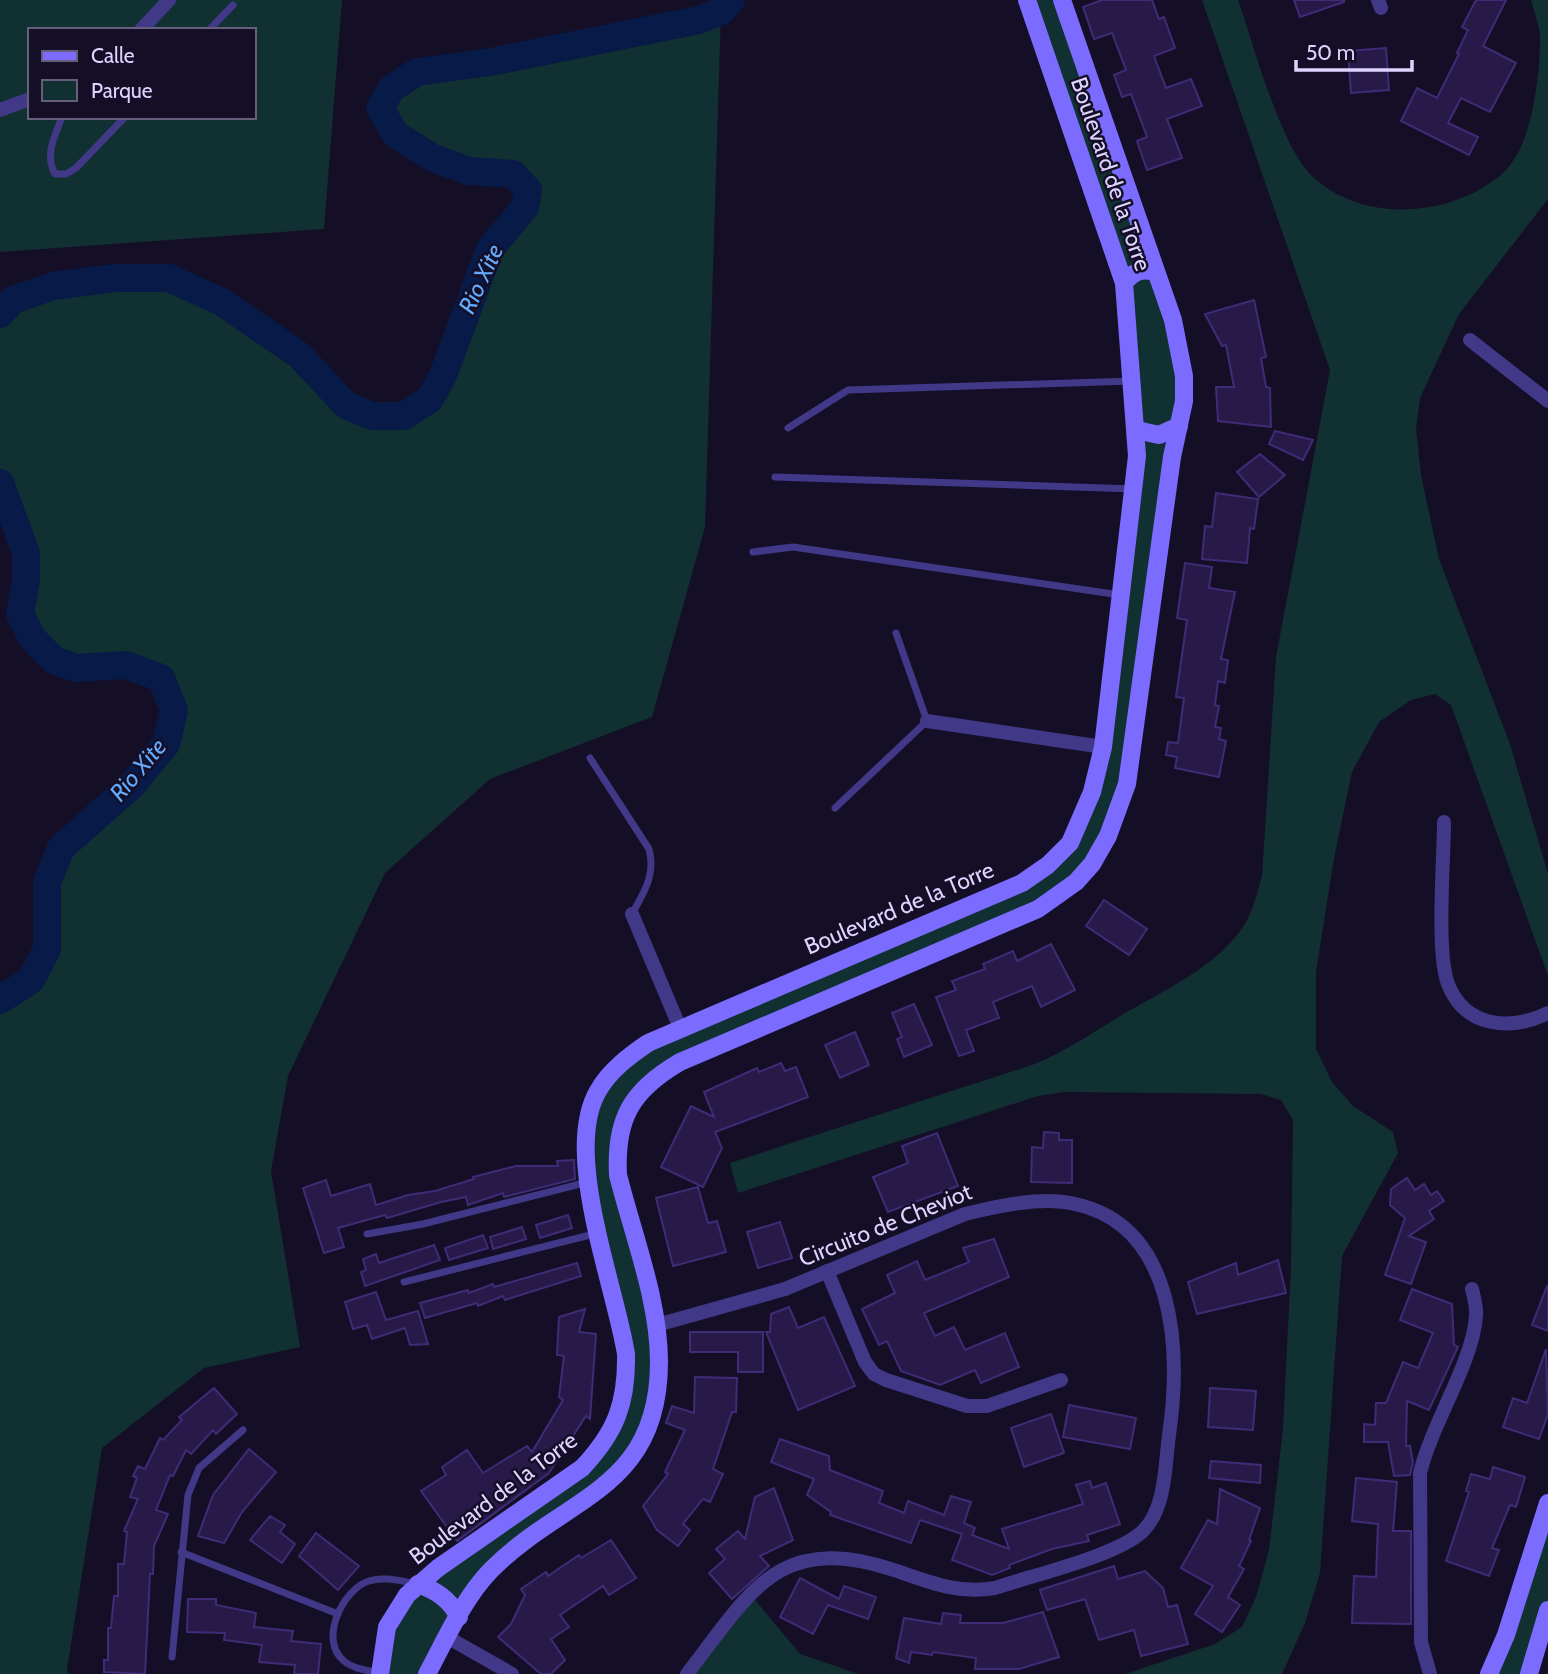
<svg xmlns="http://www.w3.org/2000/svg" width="1548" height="1674" font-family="Cabin,sans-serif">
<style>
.green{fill:#113032;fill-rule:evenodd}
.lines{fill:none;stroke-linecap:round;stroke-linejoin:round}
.river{stroke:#081a47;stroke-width:28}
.building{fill:#271a49;stroke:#3f2b76;stroke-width:2}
.lane{stroke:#413888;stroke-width:7}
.street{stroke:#413888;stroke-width:14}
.secondary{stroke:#7b6cff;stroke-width:18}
.labels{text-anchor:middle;stroke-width:5;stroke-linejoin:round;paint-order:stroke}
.street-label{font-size:23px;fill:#ddd5ff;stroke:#150e27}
.water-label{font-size:24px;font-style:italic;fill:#63abff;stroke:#150e27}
</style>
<rect width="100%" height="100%" fill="#150e27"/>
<g class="green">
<path d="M0,0H342L324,229L0,252ZM30,30H254V117H30Z"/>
<path d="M1027,0H1062L1184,376L1127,784L1076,882L655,1076L617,1151L659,1360L640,1445L506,1557L427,1674H380L396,1608L582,1468L627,1385L599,1232L589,1114L626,1058L1048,865L1092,792L1135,489L1124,283Z"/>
<path d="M1202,0H1238C1254,45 1280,145 1312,176C1362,224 1452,218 1503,173C1533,146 1540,74 1540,36C1539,25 1534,11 1531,0H1548V199L1459,314L1420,398L1416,429L1421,475L1439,559L1510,744L1548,874V976L1451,705L1435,694L1411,700L1379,722L1352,772L1334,858L1316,972V1049L1332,1082L1353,1106L1393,1132L1398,1153L1342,1256L1320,1573L1305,1623L1282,1674H1125L1215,1644L1242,1627L1256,1597L1269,1550L1283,1429L1291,1267L1293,1120L1281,1100L1261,1094L1065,1092L1038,1096L738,1193L730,1163L1032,1065C1065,1052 1092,1033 1122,1015C1164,990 1215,968 1243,927C1253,912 1257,893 1262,876L1276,657L1330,370Z"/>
<path d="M721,11L705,527L652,717L490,779L385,873L288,1076L271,1171L300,1347L204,1368L102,1448L67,1669L69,1674H0V1000C73,978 29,896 61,849C67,839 80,831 89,824C121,794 171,760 173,713C174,702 165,687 161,678L126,665L76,668L54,660L33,639L20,614L26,580V553L0,483V314L13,300L53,286L115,278H169L222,302L299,355L346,405L372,416H404L430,399L443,375L490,249L525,207L528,190L513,174L469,171L433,158L395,134L380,108L391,89L417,72L490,62L699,20Z"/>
<path d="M1548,1503V1610L1529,1674H1489Z"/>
<path d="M750,1594L800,1654L859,1674H695Z"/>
</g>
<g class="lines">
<g class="river">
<path d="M0,314L13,300L53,286L115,278H169L222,302L299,355L346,405L372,416H404L430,399L443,375L490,249L525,207L528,190L513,174L469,171L433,158L395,134L380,108L391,89L417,72L490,62L699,20L721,11L731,0"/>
<path d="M0,483L26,553V580L20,614L33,639L54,660L76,668L126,665L161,678L174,710L166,744L132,785L61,848L47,882V949L31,980L0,1000"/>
</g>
</g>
<g class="building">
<path d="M1102,0H1152L1159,19L1164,17L1175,48L1154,56L1166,88L1191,79L1202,106L1167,119L1182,158L1147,170L1137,141L1147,137L1131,94L1122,97L1114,75L1126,70L1112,33L1094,39L1083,7Z"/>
<path d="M1294,0H1344V2L1300,17Z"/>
<path d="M1476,0H1506L1483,46L1516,63L1490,112L1461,98L1448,123L1478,137L1469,155L1401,121L1417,88L1437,98L1459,54L1457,53L1468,30L1462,27Z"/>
<path d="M1386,48L1389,90L1351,93L1348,51Z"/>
<path d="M1254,300L1266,357L1261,358L1266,387L1270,388L1271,427L1218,421L1216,387H1234L1226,345L1222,346L1205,314Z"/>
<path d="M1275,431L1313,440L1303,460L1269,444Z"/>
<path d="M1260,454L1285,475L1259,497L1237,472Z"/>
<path d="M1216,493L1258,499L1254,529L1250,528L1247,563L1202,559L1205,526L1212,527Z"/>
<path d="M1185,563L1212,567L1209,588L1235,592L1221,659L1228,660L1225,683L1218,681L1215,705L1219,706L1215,727L1221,728L1219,739L1226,741L1219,777L1175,768L1177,757L1166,755L1168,742L1178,743L1184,698L1176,697L1187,620L1177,618Z"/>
<path d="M1104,900L1147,929L1129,955L1086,926Z"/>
<path d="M1051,944L1075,990L1041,1007L1032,986L993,1002L999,1018L966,1030L974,1051L959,1056L936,997L956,990L952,981L985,969L983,964L1013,951L1017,961Z"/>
<path d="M914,1004L932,1045L904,1057L897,1039L902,1037L892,1013Z"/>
<path d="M855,1032L869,1065L840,1078L825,1045Z"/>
<path d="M781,1063L785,1071L796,1067L808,1097L715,1132L722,1148L703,1187L661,1167L691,1106L714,1117L704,1092L757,1068L759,1072Z"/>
<path d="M1044,1132L1059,1133V1140H1072V1183L1031,1182L1032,1147L1043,1148Z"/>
<path d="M937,1133L958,1186L888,1212L873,1177L908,1163L902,1146Z"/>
<path d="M574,1160L575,1179L504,1197L503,1193L468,1205L466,1197L441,1202L387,1218L385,1215L338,1228L344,1247L324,1253L303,1188L326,1180L331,1196L370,1184L376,1205L408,1195L435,1191L474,1179L473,1177L516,1166H558L557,1161Z"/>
<path d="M1407,1178L1415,1190L1424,1184L1431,1195L1437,1191L1444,1201L1429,1211L1434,1219L1409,1236L1426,1242L1411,1284L1385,1275L1405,1218L1390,1205L1391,1189Z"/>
<path d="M698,1187L708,1223L717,1221L726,1252L673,1266L656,1198Z"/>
<path d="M568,1215L572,1228L540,1238L536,1225Z"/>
<path d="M780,1222L792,1258L758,1268L747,1232Z"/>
<path d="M522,1227L526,1239L493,1249L490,1237Z"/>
<path d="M483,1235L488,1248L449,1260L445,1248Z"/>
<path d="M994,1239L1009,1277L924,1313L935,1336L954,1327L965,1350L1005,1333L1019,1367L981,1383L975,1370L940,1385L901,1371L887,1341L879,1345L862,1309L895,1293L887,1275L917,1261L925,1280L969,1262L963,1248Z"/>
<path d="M434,1245L440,1260L365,1286L361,1272L366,1270L363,1259L376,1254L379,1263Z"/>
<path d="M1278,1260L1286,1293L1197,1314L1188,1282L1236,1263L1238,1275Z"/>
<path d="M577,1263L581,1276L505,1300L503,1296L478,1306L477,1303L425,1318L420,1303L468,1290L469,1293L493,1284L494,1287Z"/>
<path d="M1547,1286H1548V1331L1532,1325Z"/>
<path d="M1412,1289L1452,1304L1454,1345L1458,1347L1429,1410L1407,1401L1406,1446H1410L1413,1462L1410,1475L1394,1476L1388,1442H1364V1424L1375,1425L1376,1403H1386L1403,1362L1418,1368L1433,1333L1400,1320Z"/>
<path d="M376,1292L386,1320L418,1311L428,1344L410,1345L405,1328L372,1339L367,1325L353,1329L345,1302Z"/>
<path d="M789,1307L798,1328L824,1317L855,1386L798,1410L766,1332H770L771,1314Z"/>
<path d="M585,1309L579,1332L596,1334L590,1419L586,1416L549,1473L457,1541L421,1491L446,1475L442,1467L467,1450L483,1473L527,1446L532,1452L563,1400L559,1397L564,1356L557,1355L559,1317Z"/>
<path d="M690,1332H763V1372H738V1352H690Z"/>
<path d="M1546,1349L1548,1414L1539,1439L1503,1427L1513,1398L1527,1403Z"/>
<path d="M695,1377L737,1378L736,1412H732L713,1469L723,1474L710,1502L703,1499L683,1524L690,1530L678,1546L657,1530L643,1506L668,1474L665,1472L685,1430L666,1423L672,1406L694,1413Z"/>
<path d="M214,1388L237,1414L216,1434L213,1430L191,1454L186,1450L173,1476L170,1475L156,1510L168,1514L154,1546L153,1574H150L145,1674L104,1672V1660H108V1628H111L114,1596H118V1564H124L127,1532L124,1531L138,1499L130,1497L137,1478L133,1476L138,1466L145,1469L160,1438L163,1440L182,1420L179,1417Z"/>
<path d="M1210,1388L1256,1391L1253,1430L1208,1427Z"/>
<path d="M1069,1405L1136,1418L1130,1449L1063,1437Z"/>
<path d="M1051,1414L1064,1453L1024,1467L1011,1428Z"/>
<path d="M780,1439L829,1456L830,1470L883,1491L879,1503L904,1513L908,1501L944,1515L951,1496L971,1502L964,1523L975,1528L972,1535L1009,1549L1002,1529L1083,1504L1076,1485L1090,1481L1092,1488L1106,1483L1120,1524L1087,1535L1089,1541L1052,1549L1009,1565L1010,1568L992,1575L952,1560L962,1534L920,1520L911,1543L830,1515L831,1512L807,1495L814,1479L771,1462Z"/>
<path d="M249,1449L276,1472L242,1512L224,1543L198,1536L213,1495Z"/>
<path d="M1211,1461L1261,1465L1260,1483L1209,1478Z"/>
<path d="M1493,1467L1525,1477L1516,1507L1510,1505L1492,1548L1499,1550L1489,1576L1446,1561L1469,1492L1466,1491L1471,1474L1490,1479Z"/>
<path d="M1356,1478L1397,1482L1393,1531H1411V1624L1352,1623L1354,1576L1376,1577L1378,1524L1352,1521Z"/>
<path d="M774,1488L793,1540L760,1556L769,1566L732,1599L709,1573L725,1559L716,1549L738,1531L745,1539L755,1497Z"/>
<path d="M1220,1489L1260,1508L1249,1540L1251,1541L1239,1566L1244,1569L1228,1597L1240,1605L1222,1632L1195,1614L1213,1586L1181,1568L1208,1520L1217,1524Z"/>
<path d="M270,1516L285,1525L280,1532L295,1544L282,1563L250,1540Z"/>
<path d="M316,1533L359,1566L338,1590L299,1556Z"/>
<path d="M611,1540L636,1578L609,1595L603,1586L560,1615L569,1627L551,1639L565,1660L551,1674H541L498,1637L511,1624L525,1595L521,1589L546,1572L548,1576L579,1555L581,1558Z"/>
<path d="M1114,1566L1118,1579L1145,1571L1163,1588L1168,1607L1177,1605L1188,1644L1141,1656L1134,1630L1099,1640L1085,1599L1047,1610L1040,1590Z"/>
<path d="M800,1578L839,1599L844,1586L876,1597L868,1619L828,1605L813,1634L780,1617Z"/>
<path d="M188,1599H216V1605L256,1613L254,1627L293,1631L291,1641L321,1644L318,1674H294L295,1665L259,1662L262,1645L224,1640L225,1633L187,1632Z"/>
<path d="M1043,1612L1059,1657L1019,1669H975L976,1658L933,1652L932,1655L911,1652L909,1663L896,1658L904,1618L941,1624L943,1613L961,1615L960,1623H1003Z"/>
</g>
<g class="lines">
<g class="lane">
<path d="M209,30L233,5"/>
<path d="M62,117C55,136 44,155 55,174H66L76,168L125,117"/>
<path d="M788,428L848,390L1132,381"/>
<path d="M775,477L1134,489"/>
<path d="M753,552L793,547L1120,595"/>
<path d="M590,758L649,849C656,875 644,892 632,914"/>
<path d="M835,808L927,721L896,633"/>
<path d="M367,1234L423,1224L588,1182"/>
<path d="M404,1282L598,1233"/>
<path d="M181,1552L338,1614"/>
<path d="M172,1657L188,1495L199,1468L243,1430"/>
<path d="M379,1673C367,1670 353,1669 344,1661C318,1640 343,1589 369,1581C384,1576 401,1581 417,1584"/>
</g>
<g class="street">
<path d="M1378,0L1381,8"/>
<path d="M141,30L169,0"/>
<path d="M0,110L30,99"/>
<path d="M1470,340L1548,401"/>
<path d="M927,721L1103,747"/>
<path d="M1444,822C1444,859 1436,953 1448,984C1465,1028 1511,1031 1548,1013"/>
<path d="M632,914L680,1028"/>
<path d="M827,1271L865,1362L874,1374L886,1380L967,1406H987L1061,1380"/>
<path d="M657,1325L785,1289L965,1214C998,1206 1041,1196 1075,1204C1177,1226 1181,1352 1169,1435C1165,1465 1166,1508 1143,1531C1117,1556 1033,1575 995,1588C959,1594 931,1583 897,1571C779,1531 752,1590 687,1674"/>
<path d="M447,1637L512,1674"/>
<path d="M1430,1674L1421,1642L1420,1473C1432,1423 1473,1362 1476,1316C1477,1307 1474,1298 1472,1289"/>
</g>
<g class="secondary">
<path d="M1124,283C1133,272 1141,268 1155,272"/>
<path d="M1137,430L1159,435L1179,426"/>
<path d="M418,1584C437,1591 449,1599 459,1617"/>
<path d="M380,1674L387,1627L407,1595L438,1568L582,1468C616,1432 627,1403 626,1354C615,1285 562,1152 598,1091C609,1071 629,1056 648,1043L1022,883L1048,865L1070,843L1092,792L1103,747L1137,456L1124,283L1027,0"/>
<path d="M427,1674C446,1639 463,1599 491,1570C564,1496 659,1491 659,1362C659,1300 633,1235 618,1175C615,1118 632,1090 680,1062L1038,909L1076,882L1092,864L1108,836L1127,784L1172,457L1184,401V376L1173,320L1062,0"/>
<path d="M1489,1674L1506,1635L1548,1503"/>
<path d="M1529,1674L1548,1610"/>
</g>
</g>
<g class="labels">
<g class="street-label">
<text transform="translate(1111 174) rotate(71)" y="8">Boulevard de la Torre</text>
<text transform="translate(899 908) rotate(-23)" y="8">Boulevard de la Torre</text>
<text transform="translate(885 1225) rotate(-22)" y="8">Circuito de Cheviot</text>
<text transform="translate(493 1498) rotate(-37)" y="8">Boulevard de la Torre</text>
</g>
<g class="water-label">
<text transform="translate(481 279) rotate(-65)" y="8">Rio Xite</text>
<text transform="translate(138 770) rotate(-50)" y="8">Rio Xite</text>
</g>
</g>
<rect x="28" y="28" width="228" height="91" fill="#150e27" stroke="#655e7d" stroke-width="2"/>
<rect x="42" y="51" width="35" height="10" fill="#7b6cff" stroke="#655e7d" stroke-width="2"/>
<text x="91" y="63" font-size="21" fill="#ddd5ff">Calle</text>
<rect x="42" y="80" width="35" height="21" fill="#113032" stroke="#655e7d" stroke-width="2"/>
<text x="91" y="98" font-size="21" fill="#ddd5ff">Parque</text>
<path d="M1296 60v10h116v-10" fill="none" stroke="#ddd5ff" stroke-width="3.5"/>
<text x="1306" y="60" font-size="21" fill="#ddd5ff" stroke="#150e27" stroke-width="5" paint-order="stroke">50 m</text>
</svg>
